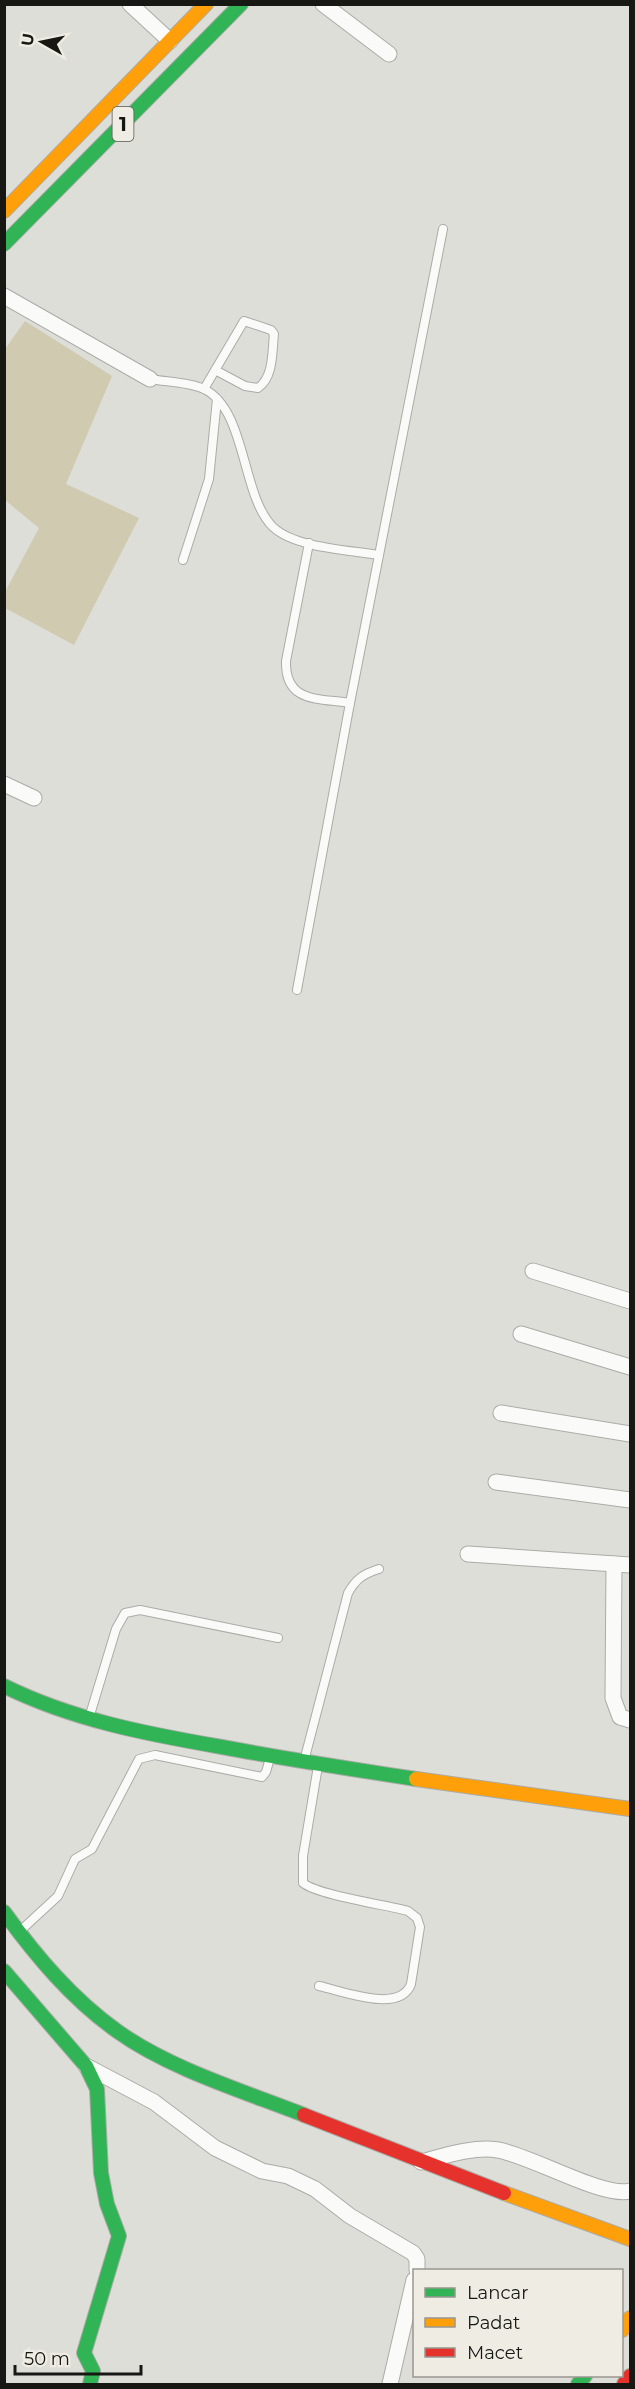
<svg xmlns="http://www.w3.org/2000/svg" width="635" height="2389" font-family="Montserrat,sans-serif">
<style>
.green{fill:#cfcab0}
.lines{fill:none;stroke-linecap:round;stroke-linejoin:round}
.lane-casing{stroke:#ababa7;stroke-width:10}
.street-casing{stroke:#ababa7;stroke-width:17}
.fast-casing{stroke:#ababa7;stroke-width:16}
.slow-casing{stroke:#ababa7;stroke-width:16}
.jam-casing{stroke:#ababa7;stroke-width:16}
.lane{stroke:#fafaf9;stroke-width:8}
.street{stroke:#fafaf9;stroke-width:15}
.fast{stroke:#30b455;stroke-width:14}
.slow{stroke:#ff9f0a;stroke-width:14}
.jam{stroke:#e5322d;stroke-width:14}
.labels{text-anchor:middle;stroke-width:4.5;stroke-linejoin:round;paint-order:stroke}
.shield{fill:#eeece3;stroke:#585752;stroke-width:1.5}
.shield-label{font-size:20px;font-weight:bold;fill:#171714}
</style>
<rect width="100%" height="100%" fill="#deded9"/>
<path class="green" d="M25,321L112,376L66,484L139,518L74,645L5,608V592L39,528L5,500V349Z"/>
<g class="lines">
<defs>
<g id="lane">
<path d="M150,379C166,382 189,382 204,389C247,410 241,496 273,527C295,548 350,550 379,555"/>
<path d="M204,389L244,321L271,330L274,334C272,351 274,377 258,388L245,386L215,370"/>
<path d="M309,543L286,661C285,703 318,698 350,703"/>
<path d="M183,560L209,479L217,399"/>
<path d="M297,990L350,703L443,229"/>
<path d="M89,1718L116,1629L125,1613L140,1610L278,1638"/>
<path d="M304,1761L348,1593C356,1579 363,1574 379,1569"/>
<path d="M318,1766L303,1856V1883C318,1895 386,1905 408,1911L417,1918L420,1927L411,1984C400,2014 343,1991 319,1986"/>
<path d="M19,1932L58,1896L75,1859L92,1849L139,1759L155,1755L262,1777L266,1772L270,1758"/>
</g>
<g id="street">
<path d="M130,4L170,41"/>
<path d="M323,4L389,54"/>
<path d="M4,296L150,379"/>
<path d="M4,784L34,798"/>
<path d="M533,1271L630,1301"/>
<path d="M521,1334L630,1367"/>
<path d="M501,1413L630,1434"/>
<path d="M496,1482L630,1500"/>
<path d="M468,1554L630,1565"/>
<path d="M614,1564L613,1698L620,1717L630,1720"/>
<path d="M86,2066L154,2102L215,2148L262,2171L288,2176L315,2189L350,2216L413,2253L417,2259V2270"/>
<path d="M421,2162C444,2156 474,2146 498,2150C532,2156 603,2198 630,2191"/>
<path d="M390,2384L414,2280"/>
</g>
<g id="fast">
<path d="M4,244L241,4"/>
<path d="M4,1686C73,1720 147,1734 222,1747C286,1759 351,1769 416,1779"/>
<path d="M4,1912C36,1956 72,1999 117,2031C170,2069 243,2091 304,2115"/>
<path d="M4,1971L86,2066L97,2089L101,2173L107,2204L119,2236L84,2353L93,2371L90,2384"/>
<path d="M578,2384L585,2376"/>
</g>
<g id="slow">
<path d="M4,211L206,4"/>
<path d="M416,1779L630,1809"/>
<path d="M504,2193L630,2239"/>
<path d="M622,2330L630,2318"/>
</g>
<g id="jam">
<path d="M304,2115L504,2193"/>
<path d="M624,2384L630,2376"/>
</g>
</defs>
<use href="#lane" class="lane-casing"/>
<use href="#street" class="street-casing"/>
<use href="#fast" class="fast-casing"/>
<use href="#slow" class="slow-casing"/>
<use href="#jam" class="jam-casing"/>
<use href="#lane" class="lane"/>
<use href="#street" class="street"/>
<use href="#fast" class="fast"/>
<use href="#slow" class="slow"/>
<use href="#jam" class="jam"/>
</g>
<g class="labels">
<rect class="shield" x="112.5" y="107" width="21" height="34" rx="4.5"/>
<g class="shield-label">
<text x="123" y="131">1</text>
</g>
</g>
<rect width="635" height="2389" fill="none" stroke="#171714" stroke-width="12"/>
<rect x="413" y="2269" width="210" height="108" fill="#eeece3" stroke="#989790" stroke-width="1.5"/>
<rect x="425" y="2288" width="30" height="9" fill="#30b455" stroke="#989790" stroke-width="1.5"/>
<text x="467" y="2299" font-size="18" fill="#171714">Lancar</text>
<rect x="425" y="2318" width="30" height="9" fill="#ff9f0a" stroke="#989790" stroke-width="1.5"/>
<text x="467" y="2329" font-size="18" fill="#171714">Padat</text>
<rect x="425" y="2348" width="30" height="9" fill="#e5322d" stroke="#989790" stroke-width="1.5"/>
<text x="467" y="2359" font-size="18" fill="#171714">Macet</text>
<g transform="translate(42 42) rotate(279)" stroke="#eeece3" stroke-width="4.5" paint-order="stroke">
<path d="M0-4.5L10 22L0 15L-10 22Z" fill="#171714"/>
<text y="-9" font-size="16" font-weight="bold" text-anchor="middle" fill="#171714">U</text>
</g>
<path d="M15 2365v9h126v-9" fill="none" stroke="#171714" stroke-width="3"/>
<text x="24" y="2365" font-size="18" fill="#171714" stroke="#eeece3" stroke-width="4.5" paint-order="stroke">50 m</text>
</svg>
